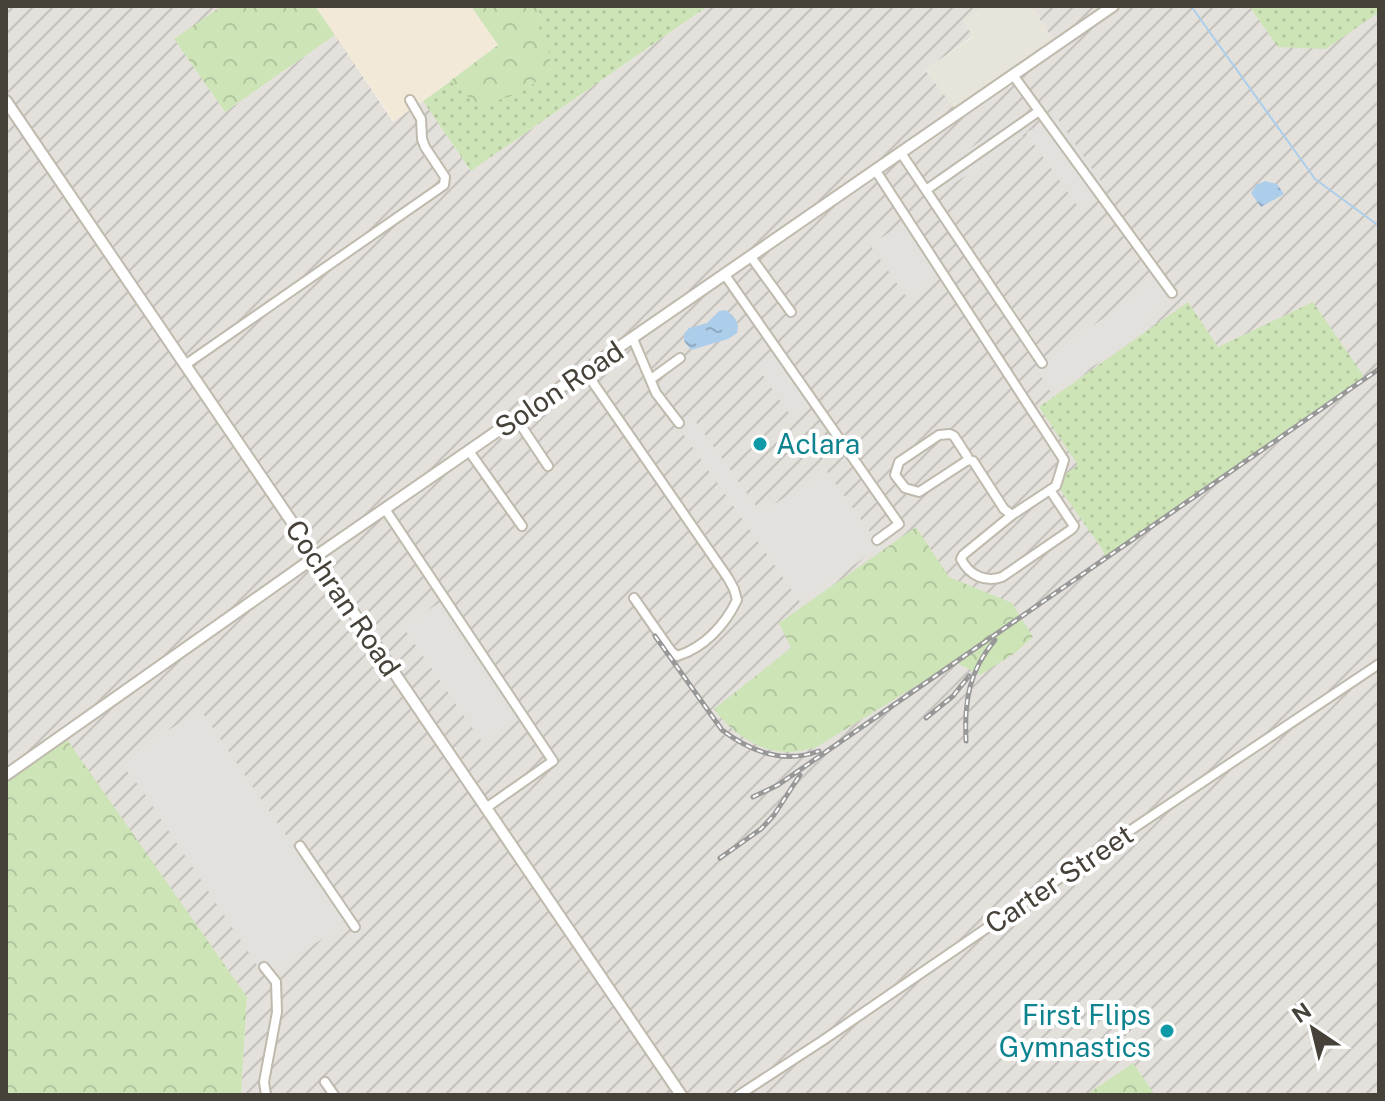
<svg xmlns="http://www.w3.org/2000/svg" width="1385" height="1101" font-family="'Public Sans',sans-serif">
<style>
.residential{fill:#e7e4d9}
.commercial{fill:#f3e9d8}
.industrial{fill:url(#industrial-furrows)}
.grass{fill:url(#grass-dots)}
.forest{fill:url(#forest-crowns)}
.parking{fill:#e3e1de}
.water{fill:url(#water-ripples)}
.lines{fill:none;stroke-linecap:round;stroke-linejoin:round}
.stream{stroke:#acceeb;stroke-width:2}
.minor-casing{stroke:#bfbaad;stroke-width:12}
.tertiary-casing{stroke:#bfbaad;stroke-width:14}
.minor{stroke:#fff;stroke-width:8}
.tertiary{stroke:#fff;stroke-width:10}
.rail-casing{stroke:#989898;stroke-width:5}
.rail{stroke:#fff;stroke-width:2;stroke-dasharray:6;stroke-linecap:butt}
.culture-dot{fill:#0f9aa8;stroke:#fff;stroke-width:3}
.labels{text-anchor:middle;stroke-width:8;stroke-linejoin:round;paint-order:stroke}
.street-label{font-size:28px;fill:#474239;stroke:#fff}
.culture-label{font-size:28px;fill:#0d838f;stroke:#fff;text-anchor:start}
</style>
<defs>
<pattern id="industrial-furrows" width="10" height="10" patternUnits="userSpaceOnUse" patternTransform="scale(2)"><rect width="10" height="10" fill="#e4e0db"/><path d="M-1 1l2-2M0 10L10 0M9 11l2-2" fill="none" stroke="#c5c1bd"/></pattern>
<pattern id="grass-dots" width="8" height="8" patternUnits="userSpaceOnUse" patternTransform="scale(2)"><rect width="8" height="8" fill="#cde4b7"/><path d="M2 2h.1M6 6h.1" fill="none" stroke="#b1c59e" stroke-width="1.8" stroke-linecap="round"/></pattern>
<pattern id="forest-crowns" width="20" height="18" patternUnits="userSpaceOnUse" patternTransform="scale(2)"><rect width="20" height="18" fill="#cde4b7"/><path d="M2 6a3 3 0 1 1 6 0M12 15a3 3 0 1 1 6 0" fill="none" stroke="#b1c59e"/></pattern>
<pattern id="water-ripples" width="26" height="14" patternUnits="userSpaceOnUse" patternTransform="scale(2)"><rect width="26" height="14" fill="#acceeb"/><path d="M2 4q2-2 4 0t4 0M15 11q2-2 4 0t4 0" fill="none" stroke="#8ea9bf"/></pattern>
</defs>
<rect width="100%" height="100%" fill="#f4f1ea"/>
<path class="residential" d="M985,6H1031L1057,45L958,114L925,70L973,37L963,21Z"/>
<path class="commercial" d="M315,6H471L498,45L394,122Z"/>
<path class="industrial" d="M6,6H222L175,40L225,112L335,35L393,122L423,101L471,171L708,6H985L963,21L973,36L925,70L958,113L1057,45L1031,6H1379V1095H241L247,997L6,775Z"/>
<g class="grass">
<path d="M536,6H708L471,171L423,101L541,16Z"/>
<path d="M1249,6H1379V12L1326,49L1278,47Z"/>
<path d="M1188,302L1218,347L1313,302L1365,378L1106,557L1100,546L1060,489L1063,476L1078,465L1039,407Z"/>
</g>
<g class="forest">
<path d="M222,6H315L335,35L225,112L174,39Z"/>
<path d="M471,6H536L541,16L536,20L550,55V71L521,93L479,106L450,81L498,45Z"/>
<path d="M916,527L949,577L1012,603L1033,637L1015,653L980,675L955,662L815,748C807,749 798,752 790,752C758,752 732,733 714,709L791,648L779,623Z"/>
<path d="M63,734L247,997L241,1095H6V775Z"/>
<path d="M1133,1063L1155,1095H1086Z"/>
</g>
<g class="parking">
<path d="M1018,115L1026,126L1019,131L1023,137L943,191L933,174Z"/>
<path d="M1055,115L1107,190L1079,208L1026,133Z"/>
<path d="M904,223L939,273L906,296L870,245Z"/>
<path d="M1161,277L1176,294L1150,313L1157,323L1052,394L1035,367Z"/>
<path d="M773,353L808,403L790,415L756,365Z"/>
<path d="M691,415L761,513L826,470L872,535L886,525L894,537L800,602L677,425Z"/>
<path d="M445,599L524,716L482,742L403,627Z"/>
<path d="M200,709L346,924L264,976L140,787L120,763Z"/>
</g>
<g class="water">
<path d="M1265,181L1277,184L1284,194L1261,207L1251,193L1256,185Z"/>
<path d="M726,310C735,317 740,322 737,333L728,339L691,350L684,341V334L689,328L707,323L719,311Z"/>
</g>
<g class="lines">
<path class="stream" d="M1191,6L1315,179L1379,226"/>
<defs>
<g id="minor">
<path d="M1013,75L1172,293"/>
<path d="M901,153L1042,363"/>
<path d="M876,171L1064,460L1056,486L1012,515L1004,509L973,461L968,460L919,492L905,488L895,475L899,462L939,435L950,434L954,436L967,456L968,460"/>
<path d="M926,190L1039,111"/>
<path d="M751,257L791,312"/>
<path d="M725,275L899,524L877,540"/>
<path d="M633,339L656,393L679,423"/>
<path d="M185,365L444,185L445,177L425,147L422,139L421,119L410,100"/>
<path d="M585,371L728,578L734,589L737,600C725,625 704,648 677,656L671,651L634,598"/>
<path d="M651,379L680,358"/>
<path d="M516,418L548,466"/>
<path d="M469,451L522,526"/>
<path d="M385,509L553,761L486,808"/>
<path d="M1012,515L963,555L961,559C969,575 985,583 1002,577L1072,529L1074,526L1050,490"/>
<path d="M300,846L355,927"/>
<path d="M264,967L276,982L277,1012L264,1082L266,1095"/>
<path d="M325,1082L334,1095"/>
<path d="M739,1095L822,1041L1092,856L1379,664"/>
</g>
<g id="tertiary">
<path d="M6,101L681,1095"/>
<path d="M6,775L315,557L1113,6"/>
</g>
</defs>
<use href="#minor" class="minor-casing"/>
<use href="#tertiary" class="tertiary-casing"/>
<use href="#minor" class="minor"/>
<use href="#tertiary" class="tertiary"/>
<defs>
<g id="rail">
<path d="M655,636L722,730C751,752 784,764 819,751"/>
<path d="M926,718L953,696L969,676"/>
<path d="M966,741C964,701 969,671 995,640"/>
<path d="M753,797L778,785L1379,369"/>
<path d="M720,858L761,829L774,815L800,775"/>
</g>
</defs>
<use href="#rail" class="rail-casing"/>
<use href="#rail" class="rail"/>
</g>
<g class="culture-dot">
<circle cx="760" cy="444" r="8"/>
<circle cx="1167" cy="1031" r="8"/>
</g>
<g class="labels">
<g class="street-label">
<text transform="translate(559 389) rotate(-34)" y="10">Solon Road</text>
<text transform="translate(343 598) rotate(56)" y="10">Cochran Road</text>
<text transform="translate(1059 879) rotate(-34)" y="10">Carter Street</text>
</g>
<g class="culture-label">
<text x="776" y="454">Aclara</text>
<text x="1151" y="1025" text-anchor="end">First Flips<tspan x="1151" dy="32">Gymnastics</tspan></text>
</g>
</g>
<rect width="1385" height="1101" fill="none" stroke="#474239" stroke-width="16"/>
<g transform="translate(1313 1029) rotate(325)" stroke="#ffffff" stroke-width="6" paint-order="stroke">
<path d="M0-6L14 30L0 20L-14 30Z" fill="#474239"/>
<text y="-12" font-size="22" font-weight="bold" text-anchor="middle" fill="#474239">N</text>
</g>
</svg>
